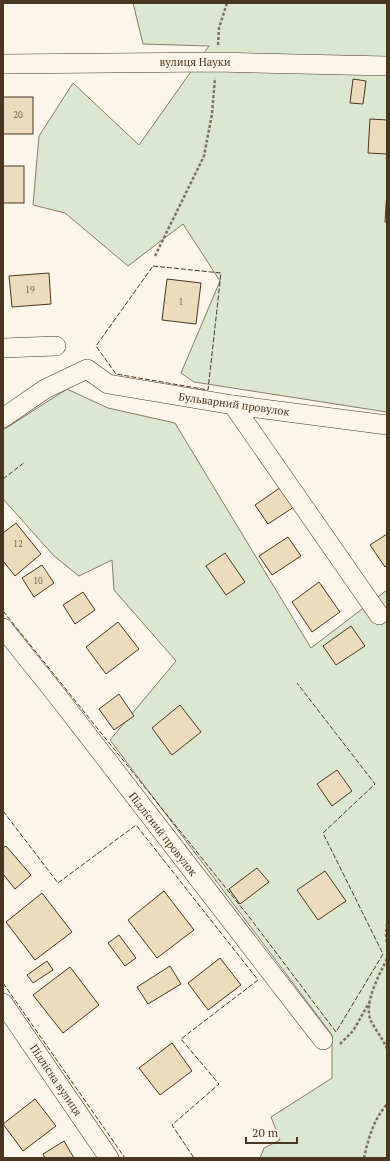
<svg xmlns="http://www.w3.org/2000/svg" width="390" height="1161" font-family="'PT Serif',serif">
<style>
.green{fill:#dce7d0;stroke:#887966}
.building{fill:#ecdcbc;stroke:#4a3520}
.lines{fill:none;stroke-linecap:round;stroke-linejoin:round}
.minor-casing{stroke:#4a3520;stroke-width:20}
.path{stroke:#7f6f5c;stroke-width:2.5;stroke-dasharray:3 2;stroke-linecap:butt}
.minor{stroke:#fbf6e9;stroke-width:19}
.fence{stroke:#4a3520;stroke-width:1;stroke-dasharray:5 2;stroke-linecap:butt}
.labels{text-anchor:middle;stroke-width:3;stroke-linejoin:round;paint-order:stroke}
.number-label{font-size:9px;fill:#725f47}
.street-label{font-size:11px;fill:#4a3520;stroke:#fbf6e9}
</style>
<rect width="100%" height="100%" fill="#fbf6e9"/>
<g class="green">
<path d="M133,3H387V412L194,382L181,373L220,281L183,224L128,266L65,213L33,205L39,136L73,83L139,145L209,46L143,44Z"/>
<path d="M67,389L108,408L175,423L311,648L387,590V1158H260L264,1148L280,1140L271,1117L332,1078V1035L110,740L176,661L114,590L112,560L79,576L54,556L3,499V430Z"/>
</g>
<g class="building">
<path d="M353,79L366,81L363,104L350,103Z"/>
<rect x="3" y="97" width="30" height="37"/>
<path d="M370,119L387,120V154L368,153Z"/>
<rect x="3" y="166" width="21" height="37"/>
<path d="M387,189V222H385Z"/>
<path d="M49,273L51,304L12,307L9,276Z"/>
<path d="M167,279L201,283L196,324L162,320Z"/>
<path d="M284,485L297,505L268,524L255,505Z"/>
<path d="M16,523L41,554L15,576L3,561V533Z"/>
<path d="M387,534V565L385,567L370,545Z"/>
<path d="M288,537L301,556L272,575L259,556Z"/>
<path d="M225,553L245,582L226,595L206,566Z"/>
<path d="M42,565L54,583L34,597L22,578Z"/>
<path d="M319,582L340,612L312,632L292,602Z"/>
<path d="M83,592L95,610L75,624L63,605Z"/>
<path d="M118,622L139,649L106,674L86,647Z"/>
<path d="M351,626L365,646L336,665L323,646Z"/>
<path d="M119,694L134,716L114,730L99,709Z"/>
<path d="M180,705L201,732L172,755L152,728Z"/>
<path d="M337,770L352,791L332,806L317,784Z"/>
<path d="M6,846L31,875L15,889L3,874V848Z"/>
<path d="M257,868L269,882L240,904L229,889Z"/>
<path d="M325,871L346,901L318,920L297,890Z"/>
<path d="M164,891L194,930L157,958L128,920Z"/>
<path d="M42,893L72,932L35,960L6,922Z"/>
<path d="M119,935L136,958L125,966L108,943Z"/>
<path d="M220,958L241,985L208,1010L188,983Z"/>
<path d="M47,961L53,970L33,983L27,975Z"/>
<path d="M170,966L181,984L148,1004L137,987Z"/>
<path d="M70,967L99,1005L63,1033L33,995Z"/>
<path d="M172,1043L192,1071L160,1095L139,1068Z"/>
<path d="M35,1099L56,1126L23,1151L3,1124Z"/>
<path d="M64,1141L74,1158H45L43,1154Z"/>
</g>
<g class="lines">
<defs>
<g id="minor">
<path d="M3,64L216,62L387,66"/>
<path d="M3,348L56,346"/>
<path d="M233,405L379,615"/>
<path d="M3,418L45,389L87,369L108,384L233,405L387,425"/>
<path d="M3,628L59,698L323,1040"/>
<path d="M3,1003L109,1158"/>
</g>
</defs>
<use href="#minor" class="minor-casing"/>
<g class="path">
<path d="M218,45L219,28L227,3"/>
<path d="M155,256L204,156L212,114L215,78"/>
<path d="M387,924L386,934L387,944"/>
<path d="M387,959C379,975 363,1004 371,1021C376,1031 383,1039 387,1049"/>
<path d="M340,1044L353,1031L369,1003"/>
<path d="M364,1158C368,1139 374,1119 387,1104"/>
</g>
<use href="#minor" class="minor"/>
<g class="fence">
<path d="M153,266L221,273L208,390L116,374L96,346Z"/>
<path d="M3,479L25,462"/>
<path d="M3,611L250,918L336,1032L383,954L323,833L375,784L297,683"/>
<path d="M3,811L58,883L136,825L258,980L181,1039L219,1084L172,1125L194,1158"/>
<path d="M3,983L125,1158"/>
</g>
</g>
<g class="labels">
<g class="number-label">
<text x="18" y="118">20</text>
<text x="30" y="293">19</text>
<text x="181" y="305">1</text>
<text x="18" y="547">12</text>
<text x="38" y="584">10</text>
</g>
<g class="street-label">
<text x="195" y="66">вулиця Науки</text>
<text transform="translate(234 404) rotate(8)" y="4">Бульварний провулок</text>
<text transform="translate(163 834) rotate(52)" y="4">Підлісний провулок</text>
<text transform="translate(56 1080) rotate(56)" y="4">Підлісна вулиця</text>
</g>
</g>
<rect width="390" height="1161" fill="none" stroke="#4a3520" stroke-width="8"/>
<path d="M246 1137v6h51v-6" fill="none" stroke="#4a3520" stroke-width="2"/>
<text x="252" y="1137" font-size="12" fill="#4a3520" stroke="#fbf6e9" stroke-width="3" paint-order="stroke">20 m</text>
</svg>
